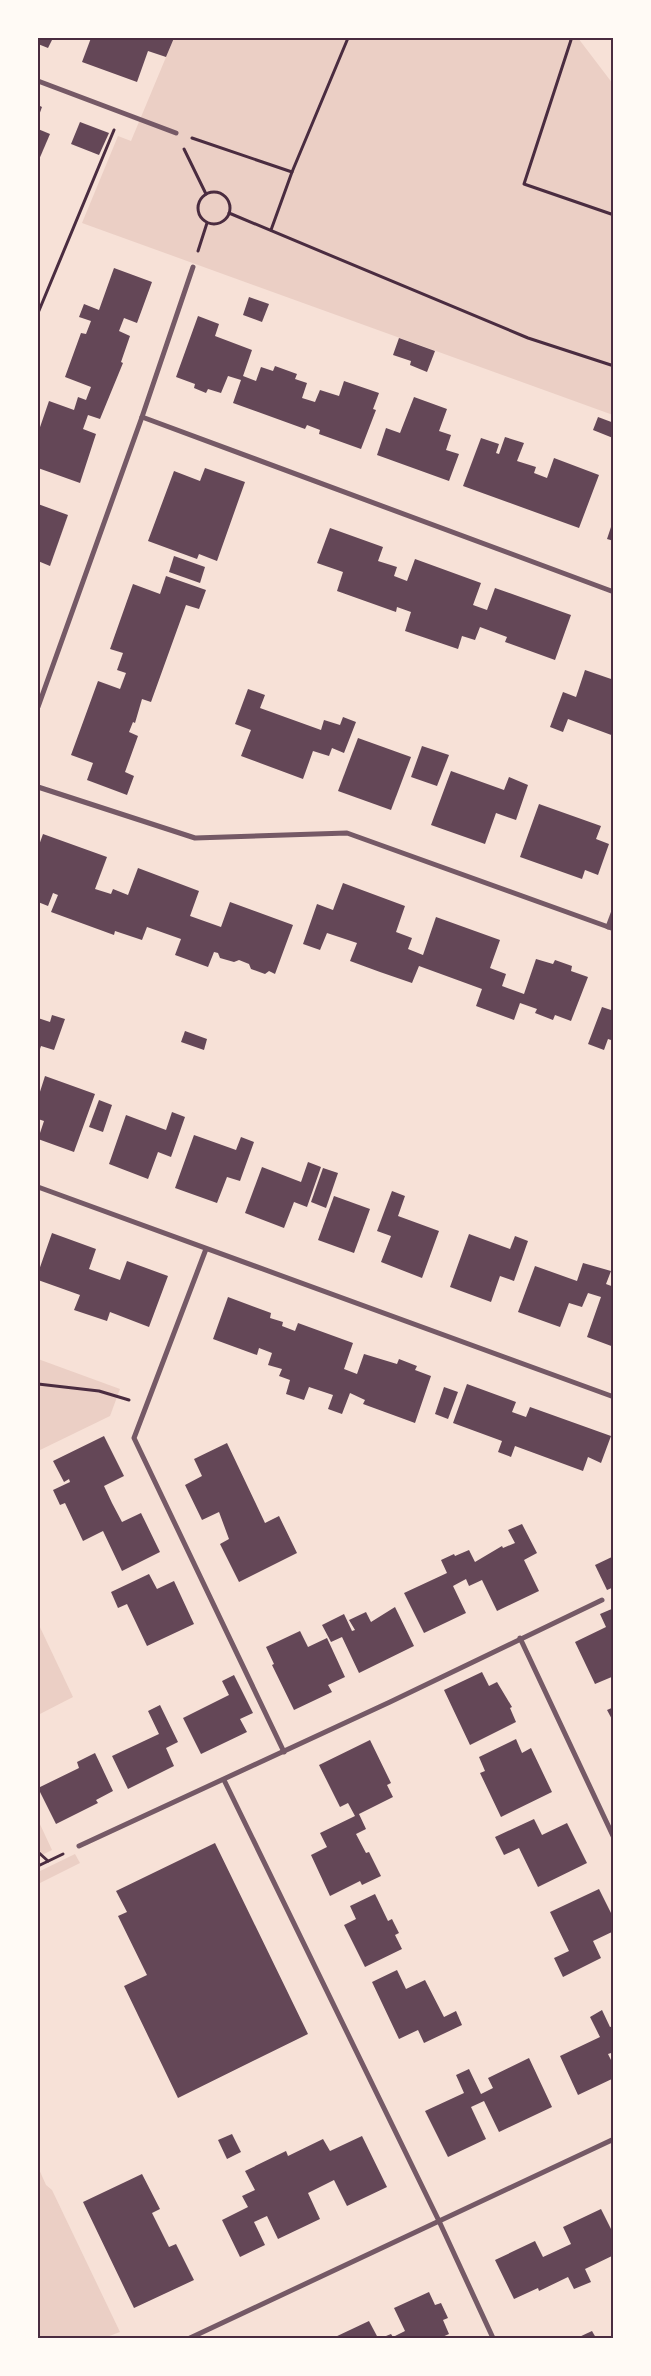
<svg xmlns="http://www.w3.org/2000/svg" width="651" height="2376" font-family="'Libre Baskerville',serif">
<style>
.green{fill:#ebcfc5}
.building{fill:#644757}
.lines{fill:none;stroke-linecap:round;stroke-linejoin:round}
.path{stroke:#4a2c40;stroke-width:3}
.minor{stroke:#755966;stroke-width:5}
.neatline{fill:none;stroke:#4a2c40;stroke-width:2}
</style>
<rect width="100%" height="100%" fill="#f7e1d7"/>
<g class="green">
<path d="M174,38H578L613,84V415L82,223L118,136L131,141Z"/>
<path d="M38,1359L120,1389L110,1416L38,1451Z"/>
<path d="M38,1623L73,1697L38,1715Z"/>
<path d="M38,1820L52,1850L38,1857Z"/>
<path d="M75,1854L80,1863L38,1884V1872Z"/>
<path d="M38,2167L46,2185L52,2190L120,2332L104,2338H38Z"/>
</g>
<g class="building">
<path d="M38,38H53L48,48L38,44Z"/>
<path d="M91,38H174L166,57L148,51L137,82L82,62Z"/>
<path d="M38,105L42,107L38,118Z"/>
<path d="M80,122L109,133L99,155L71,144Z"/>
<path d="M38,129L50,134L38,162Z"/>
<path d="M114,268L152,282L137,323L124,318L119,331L130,336L121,362L123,363L100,419L88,415L83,429L96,434L80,483L38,468V433L49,401L74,410L78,397L86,400L91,387L65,377L81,333L86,334L91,321L79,317L84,304L99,310Z"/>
<path d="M249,297L269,304L262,322L243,315Z"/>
<path d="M198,316L219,324L215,336L252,350L243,376L256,381L261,367L273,371L275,366L297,374L295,379L307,383L302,398L315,402L320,390L339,396L344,381L379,393L373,409L376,410L361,449L319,434L320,430L307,425L305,429L233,403L241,380L228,376L221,393L208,389L206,393L194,388L195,384L176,377Z"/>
<path d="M399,338L435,351L427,372L410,365L411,361L393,355Z"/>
<path d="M414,397L447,409L439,431L451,435L446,450L459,454L449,481L377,455L386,428L400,433Z"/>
<path d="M598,417L614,423L613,438L593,430Z"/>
<path d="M505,437L524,443L517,461L536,467L534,473L547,478L554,458L599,475L579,528L463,486L481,438L499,444L496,453L499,454Z"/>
<path d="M205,468L245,482L217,561L199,554L197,559L148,541L174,471L200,481Z"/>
<path d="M38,504L68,515L50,566L38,561Z"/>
<path d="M613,521H614V541L607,539Z"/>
<path d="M330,528L383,547L378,561L397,567L394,576L407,581L415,559L481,583L473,605L487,610L495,588L571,615L555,660L505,642L507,637L480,627L475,640L462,636L458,649L405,631L411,612L397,607L396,612L337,591L343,572L317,563Z"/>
<path d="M174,556L205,567L200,583L169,572Z"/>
<path d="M166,576L206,590L199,609L186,605L151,702L142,699L135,723L133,722L129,732L138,736L125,772L134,776L127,795L87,780L93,763L71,755L98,681L120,689L126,673L117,670L123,653L110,649L133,584L160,594Z"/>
<path d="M585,670L614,680V736L568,719L563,732L550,727L563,692L576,697Z"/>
<path d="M248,689L265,695L260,708L321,730L324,720L340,725L343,717L356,722L344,753L332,748L329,756L313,751L303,779L241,756L251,730L235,724Z"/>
<path d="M358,738L411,757L391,810L338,791Z"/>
<path d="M422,746L449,755L437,786L411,777Z"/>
<path d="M451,771L504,790L509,777L528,785L516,820L496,813L485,844L431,825Z"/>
<path d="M539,804L601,826L596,839L609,844L598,875L585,870L582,879L520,857Z"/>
<path d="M43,834L107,857L95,889L111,894L113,889L128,895L138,868L199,891L190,916L221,927L230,902L293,925L275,974L269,971L265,974L251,969L249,964L239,960L234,962L220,958L218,953L214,952L208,967L175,955L181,939L147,927L142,940L115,931L114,935L51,912L58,895L53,893L48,906L38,902V848Z"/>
<path d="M343,883L405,906L396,932L412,938L408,949L423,955L436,917L500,940L490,968L506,974L502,986L524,994L536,959L553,964L555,960L572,966L571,971L588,977L571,1021L555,1015L553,1020L535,1013L537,1009L520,1003L514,1020L476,1006L482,989L419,966L412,983L380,972L350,961L357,943L327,933L320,950L303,944L317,904L333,910Z"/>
<path d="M602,1007L614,1011V1041L608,1039L604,1050L588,1044Z"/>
<path d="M52,1015L65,1019L54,1050L41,1046L38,1055V1018L50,1022Z"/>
<path d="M185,1031L207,1039L204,1050L181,1042Z"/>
<path d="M45,1076L95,1094L74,1152L38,1139L44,1121L38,1119V1098Z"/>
<path d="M99,1100L112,1105L103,1132L89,1127Z"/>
<path d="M172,1112L185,1117L171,1157L158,1152L148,1179L109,1164L126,1115L166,1130Z"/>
<path d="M194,1135L236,1150L241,1137L254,1142L240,1181L227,1177L217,1203L175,1188Z"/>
<path d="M308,1162L321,1167L307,1207L294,1202L284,1228L245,1213L262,1167L301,1182Z"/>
<path d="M323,1168L338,1173L326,1208L311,1202Z"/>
<path d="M392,1191L405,1196L398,1216L439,1231L422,1278L381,1262L391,1236L377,1231Z"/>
<path d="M334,1196L370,1209L354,1253L318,1240Z"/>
<path d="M52,1233L96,1249L89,1269L120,1280L127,1261L168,1276L149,1327L110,1312L107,1321L74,1310L80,1295L38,1280V1273Z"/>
<path d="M469,1234L510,1249L515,1236L528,1241L514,1281L500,1276L491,1302L450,1287Z"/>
<path d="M583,1263L611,1271L606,1284L614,1287V1347L587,1337L601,1297L588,1293L582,1307L569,1303L560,1327L518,1312L535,1266L577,1281Z"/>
<path d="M228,1297L271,1313L270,1318L283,1322L282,1326L295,1331L298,1323L353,1343L344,1369L357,1374L364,1354L397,1364L399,1359L417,1366L415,1370L431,1376L415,1423L363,1404L365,1400L350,1393L342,1414L328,1409L333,1395L309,1387L304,1400L286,1394L290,1380L279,1376L282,1369L268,1365L272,1353L259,1348L257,1355L213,1339Z"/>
<path d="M467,1384L516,1402L512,1412L526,1417L530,1407L611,1436L601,1463L588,1457L583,1471L515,1446L511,1457L498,1452L502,1441L453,1423Z"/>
<path d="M444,1387L458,1392L448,1419L435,1414Z"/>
<path d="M104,1436L124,1476L104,1486L112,1503L122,1522L141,1513L160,1552L122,1571L103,1531L83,1541L65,1503L60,1505L53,1490L70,1482L69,1479L64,1482L53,1461Z"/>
<path d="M227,1443L265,1523L279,1516L297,1553L239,1582L220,1544L229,1539L219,1512L202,1520L185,1485L202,1476L194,1459Z"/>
<path d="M522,1524L537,1553L524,1560L539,1591L497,1611L482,1580L469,1586L466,1579L453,1586L466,1613L424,1633L404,1593L447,1573L441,1560L454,1554L455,1556L469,1550L475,1562L502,1546L503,1548L515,1543L508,1530Z"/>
<path d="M614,1556V1587L607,1590L595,1565Z"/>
<path d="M149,1574L157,1589L174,1581L194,1624L147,1646L127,1604L118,1608L111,1592Z"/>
<path d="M395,1607L414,1646L359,1673L342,1637L331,1642L322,1625L344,1614L352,1631L355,1630L349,1620L366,1612L371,1622Z"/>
<path d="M614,1608V1676L595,1684L575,1642L606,1627L600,1614Z"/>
<path d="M300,1631L308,1647L327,1638L345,1677L328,1685L332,1692L294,1710L272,1665L274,1664L266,1647Z"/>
<path d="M482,1672L489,1686L497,1682L512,1707L510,1708L516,1722L470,1745L444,1690Z"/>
<path d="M234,1675L253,1713L240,1719L247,1732L201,1754L183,1718L229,1695L222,1681Z"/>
<path d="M160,1705L178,1742L166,1748L174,1766L128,1789L112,1756L159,1734L148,1711Z"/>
<path d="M614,1707V1723L607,1710Z"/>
<path d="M516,1739L522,1753L531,1748L552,1792L501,1817L480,1773L485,1771L479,1757Z"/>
<path d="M370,1740L391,1783L387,1785L393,1797L359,1814L366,1829L356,1834L366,1853L369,1852L381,1876L362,1885L360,1881L330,1896L311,1855L327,1847L320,1833L355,1816L348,1803L340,1807L319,1765Z"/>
<path d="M95,1753L113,1791L96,1800L98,1803L56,1824L38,1788L79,1768L77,1762Z"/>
<path d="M534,1819L542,1835L567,1823L587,1863L538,1887L519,1848L504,1855L495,1837Z"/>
<path d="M215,1843L308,2034L178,2098L124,1986L147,1975L118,1916L127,1912L116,1891Z"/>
<path d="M599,1889L614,1919V1931L593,1941L601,1958L563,1977L554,1958L569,1951L550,1912Z"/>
<path d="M375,1894L388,1921L392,1919L399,1933L395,1935L402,1949L365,1967L344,1925L356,1919L350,1906Z"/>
<path d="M397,1970L406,1989L425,1980L444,2017L456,2011L462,2025L424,2043L418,2030L399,2039L372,1982Z"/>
<path d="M602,2010L610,2027L614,2026V2052L608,2054L614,2066V2078L578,2095L560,2056L600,2037L590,2017Z"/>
<path d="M529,2058L552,2107L499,2132L484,2101L471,2107L486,2139L448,2157L425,2111L464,2093L456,2075L469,2069L481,2094L493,2088L488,2078Z"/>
<path d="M232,2134L241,2152L227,2159L218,2140Z"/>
<path d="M362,2136L387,2187L347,2206L334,2180L308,2193L320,2219L278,2239L267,2216L254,2222L265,2245L240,2257L222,2220L248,2207L242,2196L255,2190L245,2171L286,2151L288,2156L323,2139L330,2151Z"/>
<path d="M142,2174L160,2209L152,2213L169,2247L176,2244L194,2280L134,2308L83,2202Z"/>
<path d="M601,2209L614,2235V2255L585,2269L591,2282L574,2289L568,2277L539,2291L538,2288L514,2299L495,2260L535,2241L543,2257L556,2251L571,2244L563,2227Z"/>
<path d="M429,2292L435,2305L441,2303L448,2318L443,2320L449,2334L440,2338H381L391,2334L393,2337L405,2331L394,2308Z"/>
<path d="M369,2321L378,2338H333Z"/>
<path d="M592,2331L596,2338H577Z"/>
</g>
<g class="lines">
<g class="path">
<path d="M569,38L571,40L524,184L614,215"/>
<path d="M192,138L292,172L271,230"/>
<path d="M184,149L206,194"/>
<path d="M292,172L348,38"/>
<circle cx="214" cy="208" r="16"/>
<path d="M229,213L528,338L614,366"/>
<path d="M198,251L207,223"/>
<path d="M38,313L114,130"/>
<path d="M38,1384L99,1391L129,1400"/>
<path d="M38,1852L48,1861"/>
<path d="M38,1866L63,1854"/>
</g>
<g class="minor">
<path d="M38,81L176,133"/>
<path d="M142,417L614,592"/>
<path d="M38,707L142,417L193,267"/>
<path d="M38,787L195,838L347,833L614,929"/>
<path d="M608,927L614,911"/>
<path d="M38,1187L614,1397"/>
<path d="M206,1249L134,1438L284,1752"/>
<path d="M520,1638L614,1838"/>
<path d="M224,1780L439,2221L493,2338"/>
<path d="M79,1846L390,1702L602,1600"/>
<path d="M190,2338L614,2139"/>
</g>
</g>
<rect width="651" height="2376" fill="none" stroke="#fffaf5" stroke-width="78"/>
<rect x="39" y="39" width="573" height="2298" class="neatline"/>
</svg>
